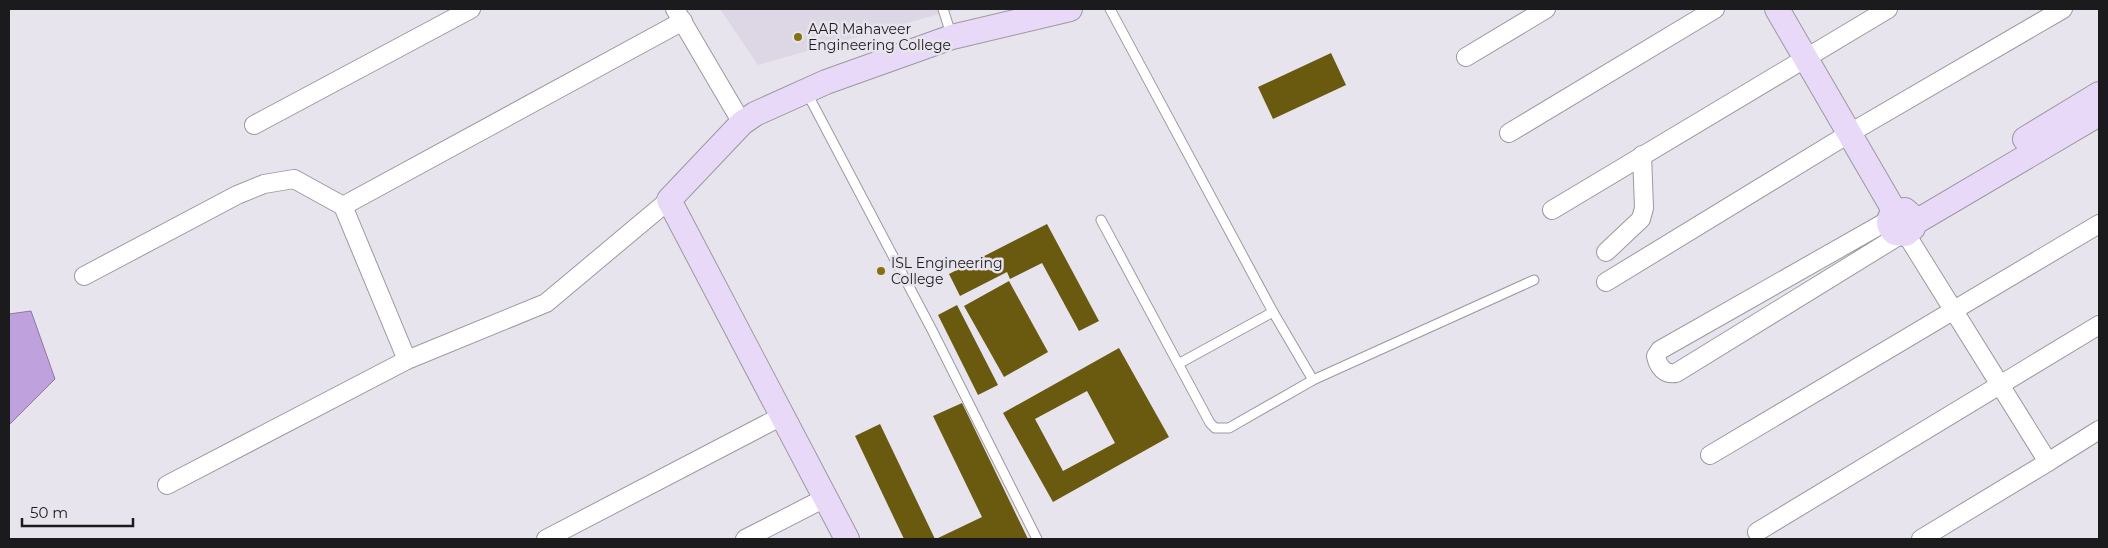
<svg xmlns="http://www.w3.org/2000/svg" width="2108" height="548" font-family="Montserrat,sans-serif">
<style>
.built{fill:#ddd6e5}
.water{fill:#bea1dd;stroke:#8d78a3}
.building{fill:#695a10;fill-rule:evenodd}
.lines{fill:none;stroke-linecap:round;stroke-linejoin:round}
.lane-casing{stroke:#9c98a0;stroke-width:11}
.street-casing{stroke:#9c98a0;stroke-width:20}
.secondary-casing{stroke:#9c98a0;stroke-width:26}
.lane{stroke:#fff;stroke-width:9}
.street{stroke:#fff;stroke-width:18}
.secondary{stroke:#e9d9f8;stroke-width:24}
.poi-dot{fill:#847110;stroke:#e8e4ed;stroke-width:2}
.labels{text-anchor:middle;stroke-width:5;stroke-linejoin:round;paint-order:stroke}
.poi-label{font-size:14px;fill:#1b1a1d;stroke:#e8e4ed;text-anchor:start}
</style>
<rect width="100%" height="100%" fill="#e8e4ed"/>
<path class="built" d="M720,9H957L758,65Z"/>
<path class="water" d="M31,311L55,379L9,425V314Z"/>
<g class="building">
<path d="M1331,53L1346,85L1273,119L1258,87Z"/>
<path d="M1047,224L1099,321L1079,331L1042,263L1010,279L1007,272L960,296L949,274Z"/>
<path d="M1009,281L1048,352L1004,377L964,306Z"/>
<path d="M957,305L998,385L978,395L938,315Z"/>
<path d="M1119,348L1169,437L1053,502L1003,413ZM1087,391L1115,443L1063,471L1035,419Z"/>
<path d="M962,403L1028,539H936L982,517L933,416Z"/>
<path d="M880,424L935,539H904L855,436Z"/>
</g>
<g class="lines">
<defs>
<g id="lane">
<path d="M943,9L952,37"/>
<path d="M807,93L932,330L1037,539"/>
<path d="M1101,220L1210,423L1215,428H1229L1313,380L1273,312L1110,9"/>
<path d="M1180,363L1273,312"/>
<path d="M1313,380L1534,280"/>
</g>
<g id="street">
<path d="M675,9L742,123"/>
<path d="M1466,57L1546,9"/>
<path d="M254,125L471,9"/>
<path d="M1509,133L1715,9"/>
<path d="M343,206L683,21"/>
<path d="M1552,210L1888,9"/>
<path d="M1889,220L1660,350L1656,356C1658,367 1665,375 1676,373L1900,235"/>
<path d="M1906,234L2048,462L1921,539"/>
<path d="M1606,252L1641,219L1644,208L1642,155"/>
<path d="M84,276L237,195L264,184L294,179L343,206L407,360"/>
<path d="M1606,282L1850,133L2063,9"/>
<path d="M1710,455L2099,224"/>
<path d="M2048,462L2099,430"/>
<path d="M167,485L407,360L546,303L669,200"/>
<path d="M1757,532L2099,325"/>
<path d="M546,539L782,416"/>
<path d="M745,539L825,498"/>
</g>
<g id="secondary">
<path d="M1777,9L1895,212"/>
<path d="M2025,139L2099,94"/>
<path d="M1914,223L1913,217L1905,210L1895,212C1887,218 1887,226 1895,233L1906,234L1913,228L1914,223L2099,114"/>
<path d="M847,539L669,200L742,123L755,114L826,82L952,37L1070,9"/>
</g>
</defs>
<use href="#lane" class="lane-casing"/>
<use href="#street" class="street-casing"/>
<use href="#secondary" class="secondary-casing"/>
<use href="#lane" class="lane"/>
<use href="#street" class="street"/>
<use href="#secondary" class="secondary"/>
</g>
<g class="poi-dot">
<circle cx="798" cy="37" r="5"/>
<circle cx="881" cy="271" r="5"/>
</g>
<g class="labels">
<g class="poi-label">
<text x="808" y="34">AAR Mahaveer<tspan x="808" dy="16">Engineering College</tspan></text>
<text x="891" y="268">ISL Engineering<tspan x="891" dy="16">College</tspan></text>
</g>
</g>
<rect width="2108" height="548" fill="none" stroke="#1b1a1d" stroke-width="20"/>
<path d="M22 518v8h111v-8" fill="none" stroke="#1b1a1d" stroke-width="2.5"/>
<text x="30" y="518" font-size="15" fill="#1b1a1d" stroke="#e8e4ed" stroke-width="4" paint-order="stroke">50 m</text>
</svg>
